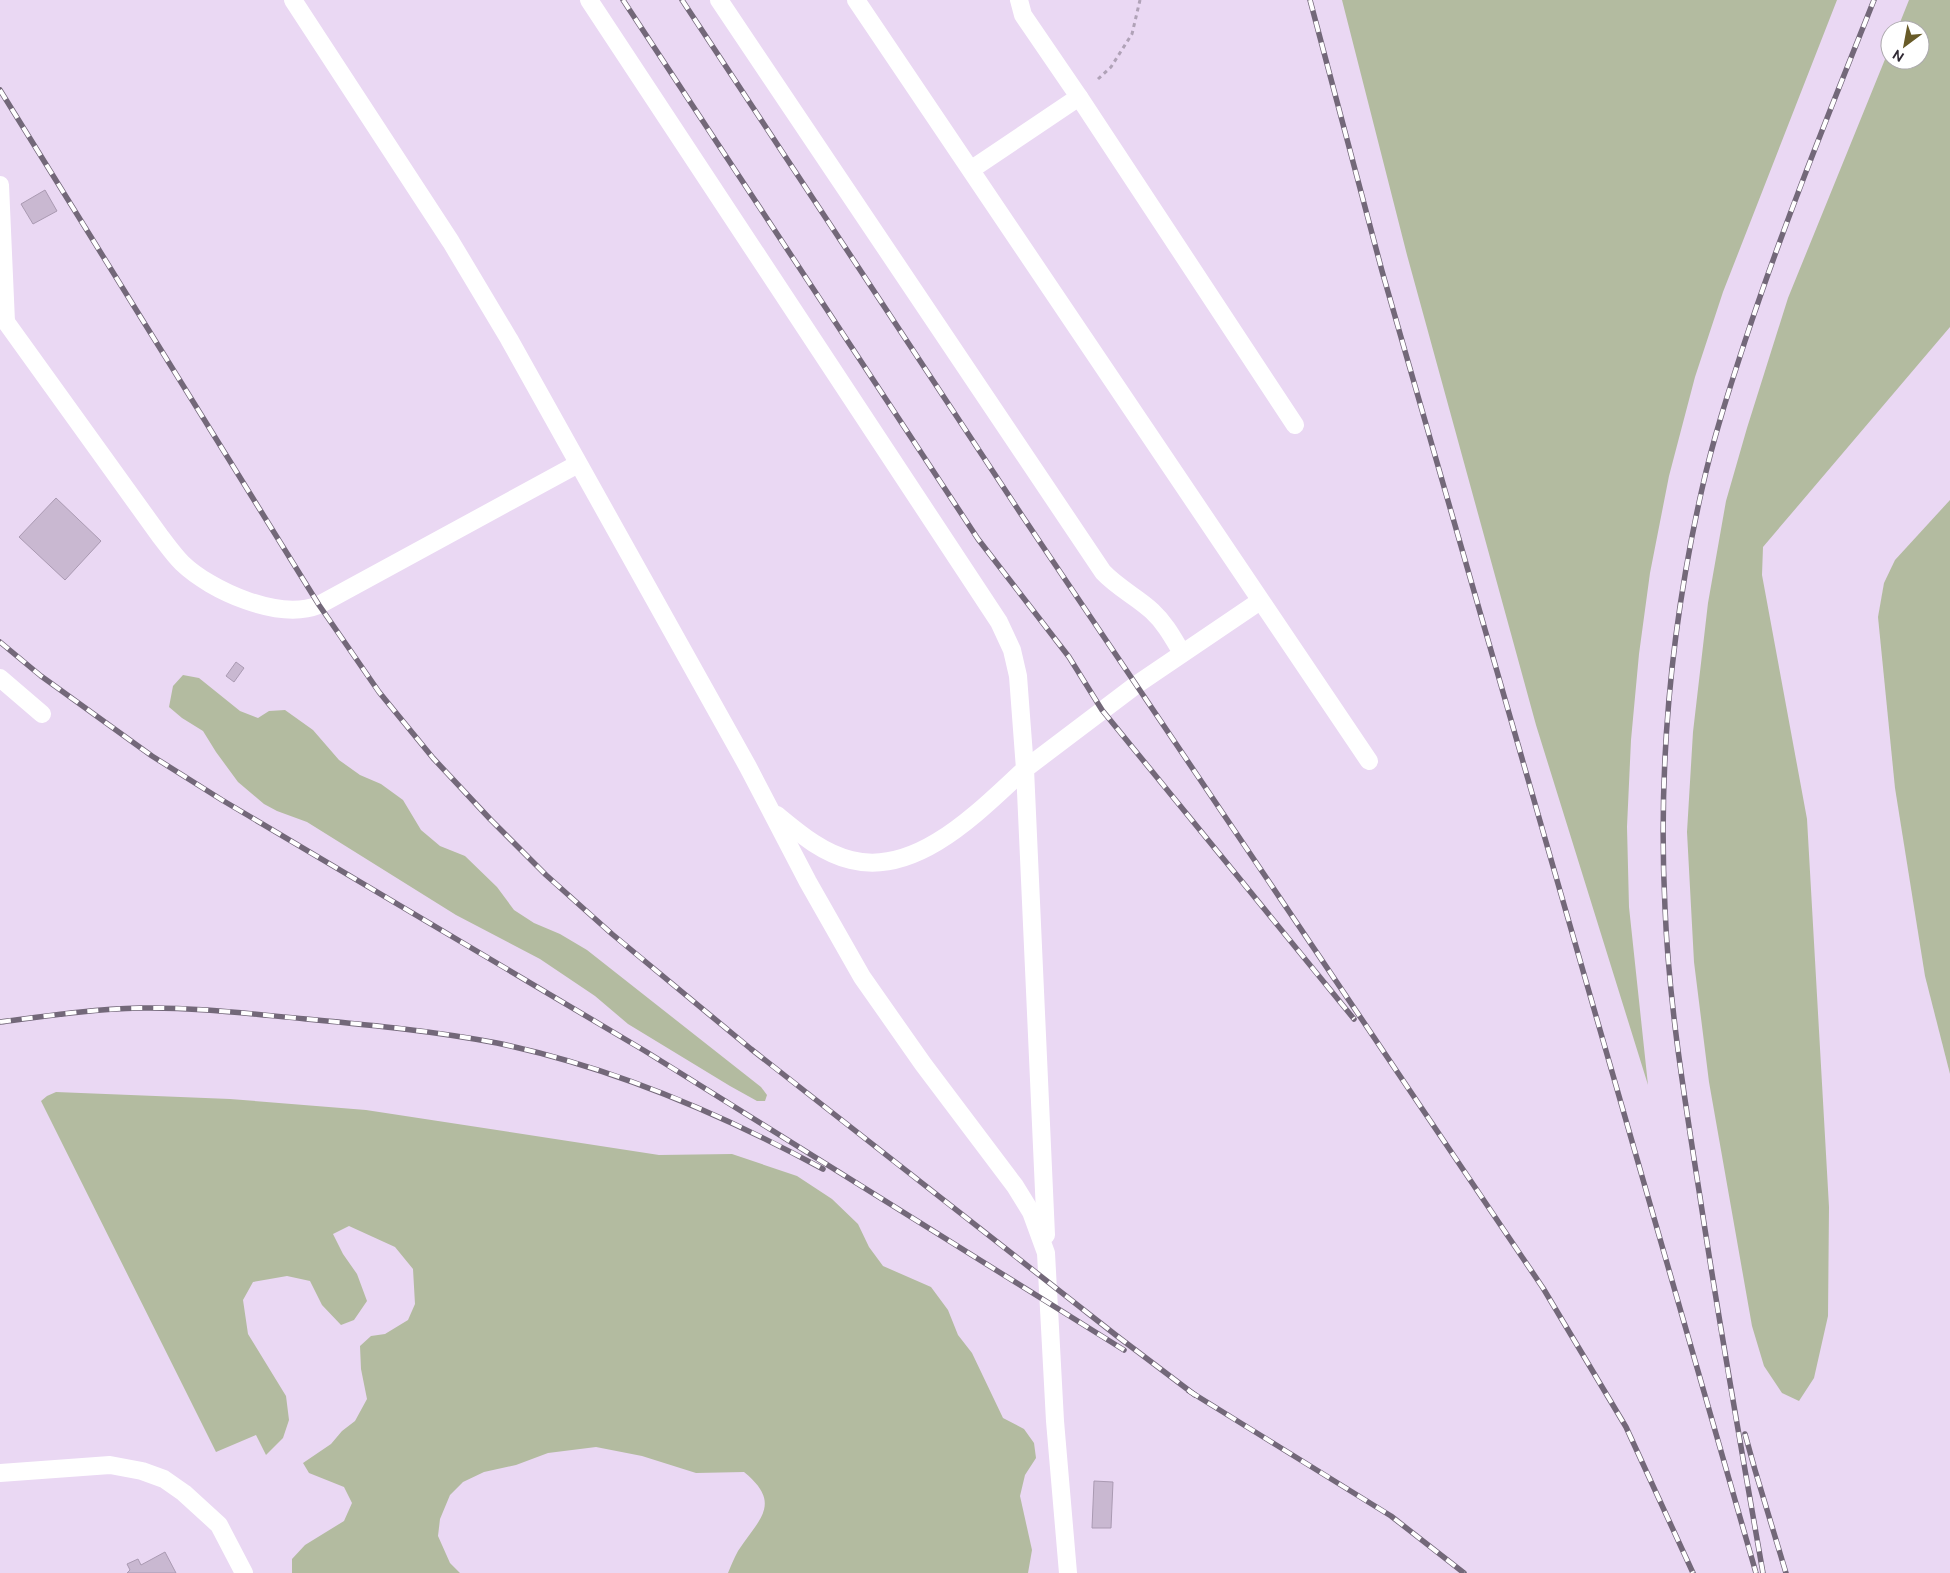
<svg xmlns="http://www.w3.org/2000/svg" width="1950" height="1573" font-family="Ubuntu,sans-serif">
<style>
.green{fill:#b3bba0}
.building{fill:#c9b8d1;stroke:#aa9ab2}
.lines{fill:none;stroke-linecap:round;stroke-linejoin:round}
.path{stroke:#b0a2b7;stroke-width:3;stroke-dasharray:4 4;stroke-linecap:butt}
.service{stroke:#fff;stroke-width:18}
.rail-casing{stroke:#736879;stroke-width:5.5}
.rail{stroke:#fff;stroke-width:4;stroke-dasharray:11;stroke-linecap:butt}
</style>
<rect width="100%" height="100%" fill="#ead8f3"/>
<g class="green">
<path d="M1342,0H1837L1723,292L1695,377L1669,476L1650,573L1639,654L1631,740L1627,827L1629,907L1648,1085L1536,725L1407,255Z"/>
<path d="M1909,0H1950V327L1763,547L1762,575L1807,819L1829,1207L1828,1316L1814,1378L1799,1401L1782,1393L1764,1366L1752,1326L1709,1082L1694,962L1687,832L1693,732L1708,603L1726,501L1747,428L1788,298L1890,47V60H1920V30H1897Z"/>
<path d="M1950,500V1074L1925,976L1895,788L1878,617L1884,583L1895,560Z"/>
<path d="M183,675L199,678L240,711L258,718L269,711L285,710L313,730L339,760L360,775L381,784L403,800L421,830L440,846L465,856L497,887L514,910L534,923L560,934L587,950L761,1087L767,1095L765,1101H757L730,1086L628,1024L595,996L540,959L456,915L307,822L277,811L264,804L238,782L216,752L203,731L182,718L169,707L173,686Z"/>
<path d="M56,1092L230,1099L366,1110L659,1155L732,1154L797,1176L832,1199L858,1224L869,1247L883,1266L931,1287L948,1310L958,1335L972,1353L1003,1418L1024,1429L1034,1443L1036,1458L1025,1475L1020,1496L1032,1550L1028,1573H728C731,1566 734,1558 738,1551C759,1519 783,1504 744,1472L696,1473L642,1456L596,1447L548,1453L516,1465L484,1472L463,1482L450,1495L440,1519L438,1536L450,1563L460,1573H292V1559L305,1545L344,1521L352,1503L344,1487L309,1473L303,1463L331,1444L342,1431L355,1421L367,1399L361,1369L360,1346L371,1336L385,1334L408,1320L415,1304L413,1269L395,1247L349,1226L333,1234L343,1254L357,1274L367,1301L354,1320L341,1325L322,1305L310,1281L287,1276L253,1282L243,1300L248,1334L286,1396L289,1420L283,1438L266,1455L256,1435L216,1452L41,1101L47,1096Z"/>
</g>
<g class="building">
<path d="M45,190L57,211L33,224L21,204Z"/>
<path d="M56,498L101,541L65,580L19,537Z"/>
<path d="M236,662L244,668L234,682L226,676Z"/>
<path d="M1094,1481L1113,1482L1111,1528H1092Z"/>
<path d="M165,1552L176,1573H127L130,1570L127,1564L138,1559L141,1565Z"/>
</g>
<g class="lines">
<path class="path" d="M1098,79L1111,67L1132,34L1140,0"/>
<g class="service">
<path d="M293,0L451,242L509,339L748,767L808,882L862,977L923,1064L1015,1186L1031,1212L1046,1253L1055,1421L1068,1573"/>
<path d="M589,0L999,622L1012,650L1018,676L1025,769C981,809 918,877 851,860C822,853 799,833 777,815"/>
<path d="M719,0L1103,572C1118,588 1137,597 1152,611C1165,623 1173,638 1182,653"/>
<path d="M856,0L1369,761"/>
<path d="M1079,97L1295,425"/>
<path d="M972,169L1079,97L1023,15L1019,0"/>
<path d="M0,185L6,322"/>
<path d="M0,317L6,322L160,536C167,545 174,555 182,563C211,591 279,621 319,605L578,464"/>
<path d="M0,678L42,714"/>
<path d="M1046,1235L1025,769L1136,685L1260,601"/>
<path d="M0,1473L110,1465L142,1471L164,1479L184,1493L219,1525L244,1573"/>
</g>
<defs>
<g id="rail">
<path d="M623,0L978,539L1069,657L1102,710L1354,1019"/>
<path d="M682,0L1023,517L1543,1288L1626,1427L1693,1573"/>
<path d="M1310,0L1382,271L1756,1573"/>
<path d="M0,90L319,605L379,692L433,758L490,819L546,875L612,934L751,1049L1117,1336L1195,1395"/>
<path d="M0,642L41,676L152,756L222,800L645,1051L1124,1350"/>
<path d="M0,1022C46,1016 93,1009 140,1008C196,1007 251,1014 306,1019C370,1025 435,1031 497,1043C612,1067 720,1113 823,1169"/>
<path d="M1189,1391L1391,1516L1464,1573"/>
<path d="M1745,1434L1755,1470L1786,1573"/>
<path d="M1763,1573C1741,1448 1719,1323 1700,1197C1685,1101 1669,1005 1665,908C1658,767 1671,626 1702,489C1713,439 1729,390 1745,341C1783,226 1829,113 1874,0"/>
</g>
</defs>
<use href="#rail" class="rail-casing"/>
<use href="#rail" class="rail"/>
</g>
<g transform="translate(1905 45) rotate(212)"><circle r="24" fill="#ffffff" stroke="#aca9ad"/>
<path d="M0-4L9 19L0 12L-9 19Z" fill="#685b28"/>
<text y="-8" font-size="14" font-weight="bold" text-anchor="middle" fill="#2f2933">N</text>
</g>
</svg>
